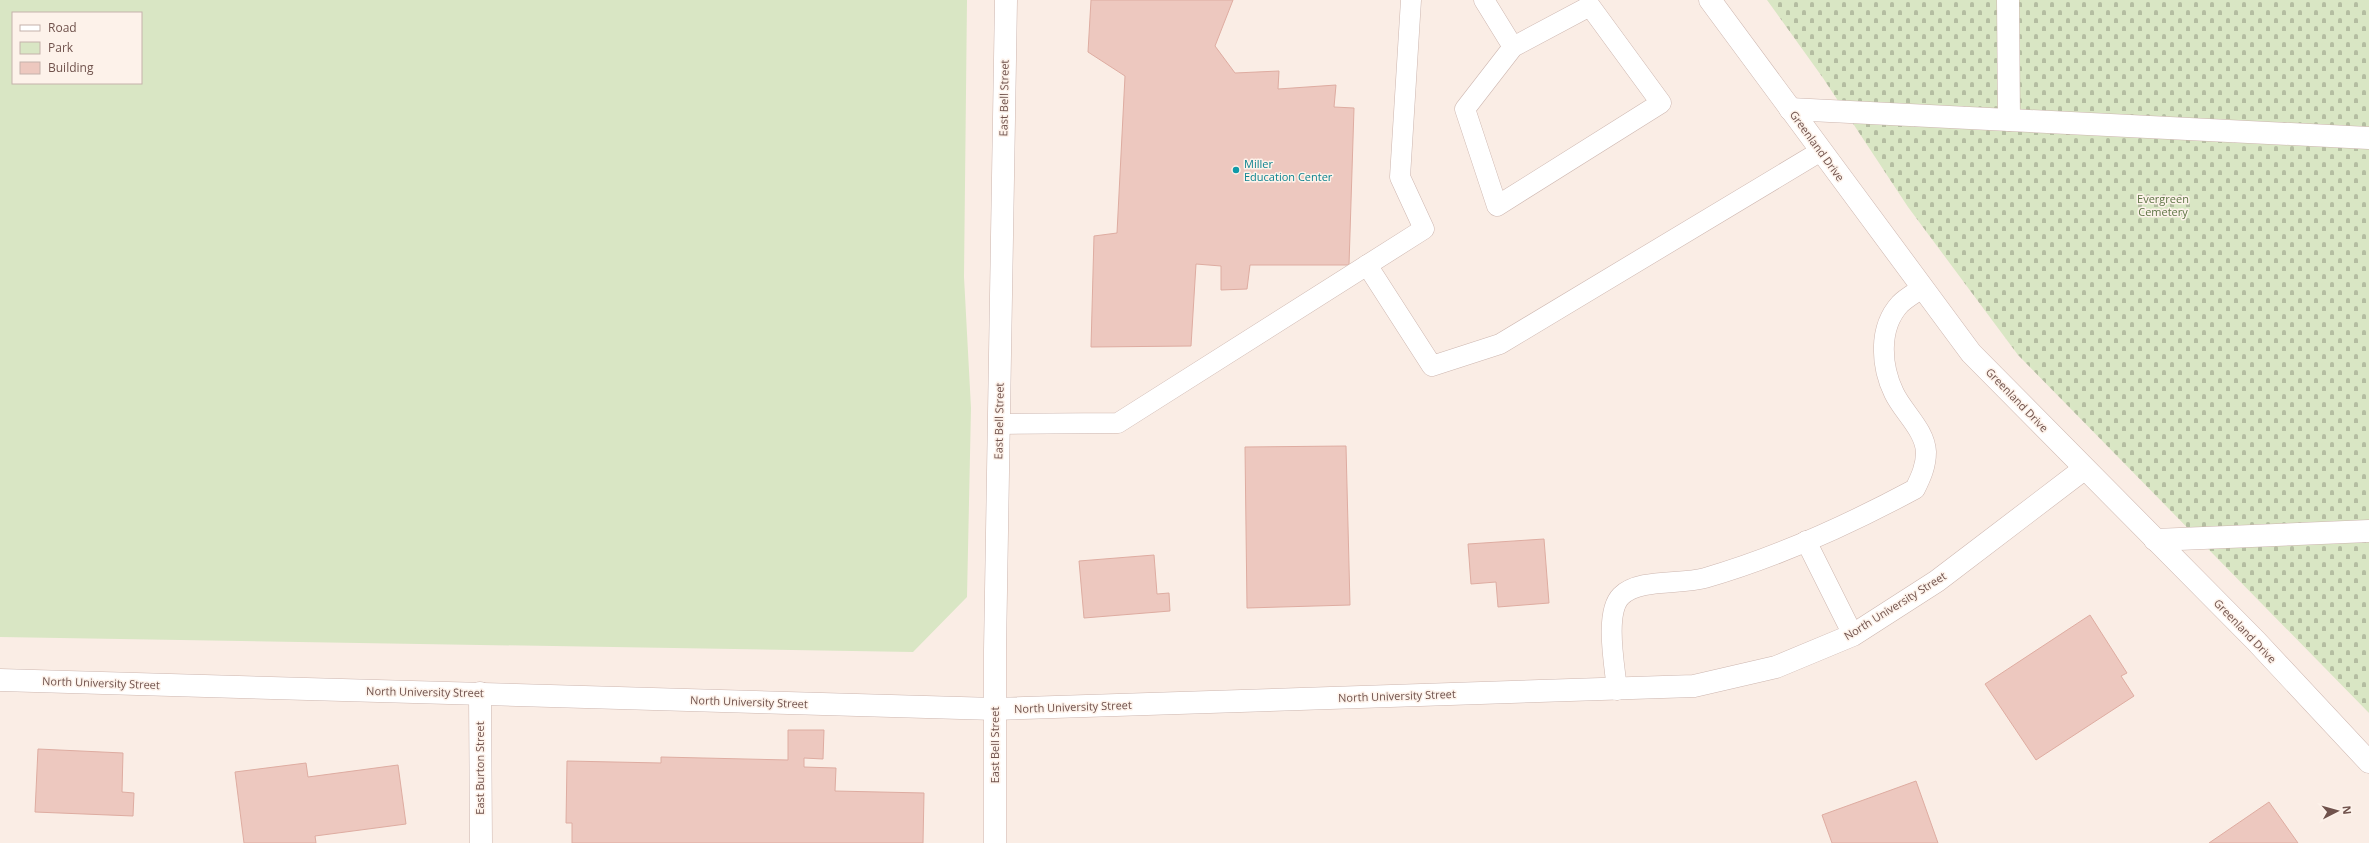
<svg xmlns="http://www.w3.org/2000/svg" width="2369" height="843" font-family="'Open Sans',sans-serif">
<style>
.green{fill:#d9e6c4;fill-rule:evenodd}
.cemetery{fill:url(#cemetery-stones)}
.building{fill:#edc8bf;stroke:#deaca1}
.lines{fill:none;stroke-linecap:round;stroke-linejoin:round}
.service-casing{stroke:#cdb6af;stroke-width:21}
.minor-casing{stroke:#cdb6af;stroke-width:23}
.tertiary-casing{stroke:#cdb6af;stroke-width:23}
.service{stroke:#fff;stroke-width:20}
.minor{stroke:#fff;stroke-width:22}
.tertiary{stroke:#fff;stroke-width:22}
.culture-dot{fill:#0f9aa8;stroke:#fdf2ea;stroke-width:1.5}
.labels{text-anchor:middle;stroke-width:3;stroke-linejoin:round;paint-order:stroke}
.street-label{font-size:11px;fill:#70524c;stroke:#fdf2ea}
.culture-label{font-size:11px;fill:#0d838f;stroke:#fdf2ea;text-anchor:start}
.park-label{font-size:11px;fill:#5e7545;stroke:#fdf2ea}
</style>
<defs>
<pattern id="cemetery-stones" width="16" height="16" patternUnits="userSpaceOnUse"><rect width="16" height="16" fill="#d9e6c4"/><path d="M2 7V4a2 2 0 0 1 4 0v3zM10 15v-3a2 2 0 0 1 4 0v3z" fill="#b4bda1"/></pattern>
</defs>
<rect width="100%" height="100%" fill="#faede5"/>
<path class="green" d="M0,0H967L964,277L971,408L967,597L913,652L0,637ZM13,13H141V83H13Z"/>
<path class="cemetery" d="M1767,0H2369V713L2018,355L1908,207L1823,78Z"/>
<g class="building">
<path d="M1091,0H1233L1215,46L1235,73L1279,71L1278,89L1336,85L1334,107L1354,108L1349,265H1250L1247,289L1221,290V266L1196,264L1191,346L1091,347L1094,236L1117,233L1125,76L1088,52Z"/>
<path d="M1346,446L1350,605L1247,608L1245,447Z"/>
<path d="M1544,539L1549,603L1498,607L1496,582L1471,584L1468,544Z"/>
<path d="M1154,555L1157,594L1169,593L1170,611L1084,618L1079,561Z"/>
<path d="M2090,615L2127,673L2121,676L2134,696L2036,760L1985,684Z"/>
<path d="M788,730H824L823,759L804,758V767L836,768L835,791L924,793L923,843H572V823H566L567,761L661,763V757L788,760Z"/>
<path d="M38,749L123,753L122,792L134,793L133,816L35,812Z"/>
<path d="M306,763L308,777L398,765L406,824L315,836L316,843H244L235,772Z"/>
<path d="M1916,781L1938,843H1832L1822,815Z"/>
<path d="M2269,802L2298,843H2209Z"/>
</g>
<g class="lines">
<defs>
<g id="service">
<path d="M1484,0L1513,47"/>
<path d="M1590,6L1661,103L1497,206L1465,109L1513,47Z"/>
<path d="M1367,265L1432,366L1500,344L1821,151"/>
<path d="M999,424L1118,423L1424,229L1400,177L1411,0"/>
<path d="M1806,541L1853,635"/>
<path d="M1617,690C1615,667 1604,613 1621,596C1639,578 1681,585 1705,578C1778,557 1848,525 1915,489C1921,477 1926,466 1926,452C1925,430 1903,412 1894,393C1881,366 1878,328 1900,304C1906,298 1915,293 1922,288"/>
</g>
<g id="minor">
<path d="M2008,0L2009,120"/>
<path d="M1790,109L2369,138"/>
<path d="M2155,540L2369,531"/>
<path d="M0,680L995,709L1694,686L1776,667L1853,635L1937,581L2084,469"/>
<path d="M480,693L481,843"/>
<path d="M995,843V650L1006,0"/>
</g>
<path id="tertiary" d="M1710,0L1971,353L2256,641L2369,762"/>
</defs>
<use href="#service" class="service-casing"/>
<use href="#minor" class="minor-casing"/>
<use href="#tertiary" class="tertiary-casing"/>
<use href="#service" class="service"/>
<use href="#minor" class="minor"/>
<use href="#tertiary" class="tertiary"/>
</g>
<circle class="culture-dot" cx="1236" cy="170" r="4"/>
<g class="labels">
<g class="street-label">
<text transform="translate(1004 98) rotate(-89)" y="4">East Bell Street</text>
<text transform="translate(1817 146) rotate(54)" y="4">Greenland Drive</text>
<text transform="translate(2017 400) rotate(46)" y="4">Greenland Drive</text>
<text transform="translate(999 421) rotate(-89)" y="4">East Bell Street</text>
<text transform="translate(1895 606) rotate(-32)" y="4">North University Street</text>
<text transform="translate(2245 631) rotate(46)" y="4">Greenland Drive</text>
<text transform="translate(101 683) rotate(2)" y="4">North University Street</text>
<text transform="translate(425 692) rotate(1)" y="4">North University Street</text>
<text transform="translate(1397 696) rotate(-2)" y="4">North University Street</text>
<text transform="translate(749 702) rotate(2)" y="4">North University Street</text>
<text transform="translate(1073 707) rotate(-2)" y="4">North University Street</text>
<text transform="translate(995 745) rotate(-90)" y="4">East Bell Street</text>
<text transform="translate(480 768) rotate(-90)" y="4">East Burton Street</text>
</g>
<g class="culture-label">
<text x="1244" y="168">Miller<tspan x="1244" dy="13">Education Center</tspan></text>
</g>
<g class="park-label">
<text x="2163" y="203">Evergreen<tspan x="2163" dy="13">Cemetery</tspan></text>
</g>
</g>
<rect x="12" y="12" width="130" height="72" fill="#fdf2ea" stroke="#c5b2ab"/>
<rect x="20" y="25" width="20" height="6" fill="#ffffff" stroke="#c5b2ab"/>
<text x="48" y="32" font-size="12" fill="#70524c">Road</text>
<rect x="20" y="42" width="20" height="12" fill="#d9e6c4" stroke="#c5b2ab"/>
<text x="48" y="52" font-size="12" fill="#70524c">Park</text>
<rect x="20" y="62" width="20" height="12" fill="#edc8bf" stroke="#c5b2ab"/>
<text x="48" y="72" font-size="12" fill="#70524c">Building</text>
<g transform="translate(2337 811) rotate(84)" stroke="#fdf2ea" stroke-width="3" paint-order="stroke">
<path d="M0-3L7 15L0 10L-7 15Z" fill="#70524c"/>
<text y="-6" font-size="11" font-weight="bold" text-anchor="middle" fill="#70524c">N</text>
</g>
</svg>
